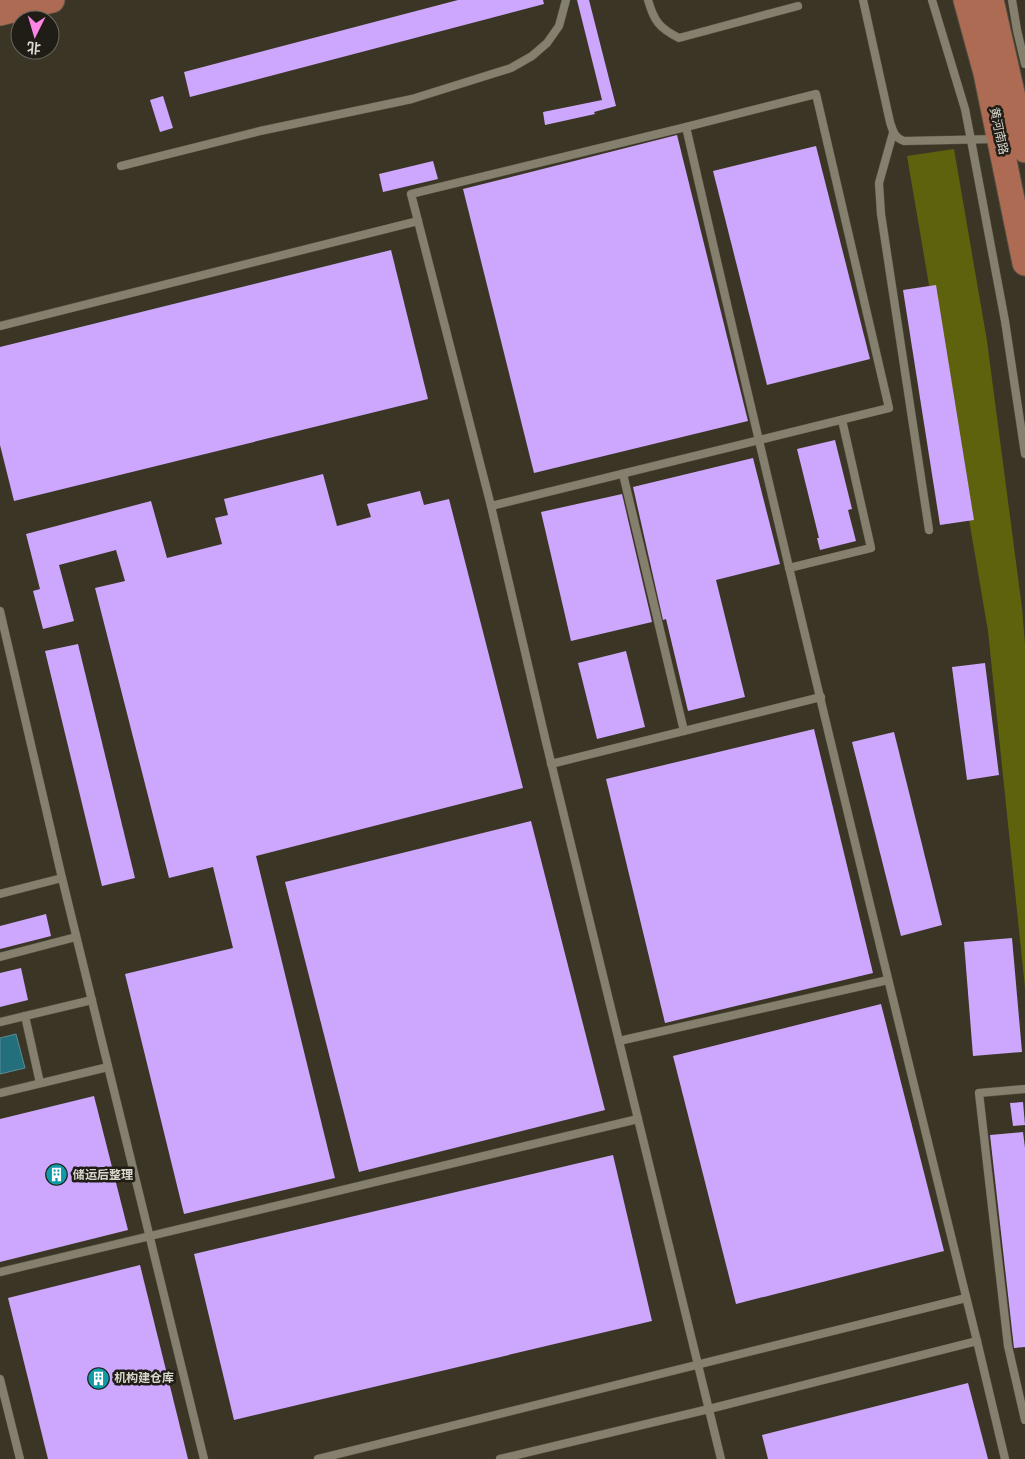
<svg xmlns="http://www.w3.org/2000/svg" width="1025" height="1459" font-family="'Public Sans','Noto Sans SC',sans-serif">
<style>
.forest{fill:#5f620d}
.water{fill:#236f7e;stroke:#5a8e95}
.building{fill:#cda7fd}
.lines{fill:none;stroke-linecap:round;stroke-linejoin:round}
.lane-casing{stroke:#555042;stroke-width:9}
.primary-casing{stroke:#555042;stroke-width:27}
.lane{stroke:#857f6d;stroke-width:8}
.primary{stroke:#ae6b54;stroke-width:25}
.labels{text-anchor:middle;stroke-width:5;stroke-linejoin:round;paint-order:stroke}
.street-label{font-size:12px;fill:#d9d6cc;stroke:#1f1d15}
.poi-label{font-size:12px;font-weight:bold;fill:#d9d6cc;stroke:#1f1d15;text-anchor:start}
</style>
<rect width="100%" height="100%" fill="#3a3525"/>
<path class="forest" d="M954,149L987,341L1022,608L1025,644V988L988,631L907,156Z"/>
<path class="water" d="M16,1034L25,1068L0,1074V1038Z"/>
<g class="building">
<path d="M458,0H543L544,4L190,97L184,72Z"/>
<path d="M577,0H589L616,106L594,112L595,114L545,125L543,112L602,100Z"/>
<path d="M163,96L173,128L160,132L150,100Z"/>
<path d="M677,135L748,421L534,473L463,189Z"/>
<path d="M816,146L870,359L767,385L713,171Z"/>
<path d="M433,161L438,179L383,192L379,174Z"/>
<path d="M391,250L428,399L14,501L0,445V347Z"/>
<path d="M936,285L974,520L940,525L903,290Z"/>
<path d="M835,440L852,509L848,510L856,541L820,550L817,538H819L797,449Z"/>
<path d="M753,458L780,564L716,580L745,697L688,711L666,619L663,620L633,487Z"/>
<path d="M323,474L337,526L371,517L367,504L420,491L424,505L449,499L523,788L256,856L335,1178L184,1214L125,974L233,948L213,867L169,878L95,588L125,581L116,550L59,565L74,621L43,629L33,591L40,589L26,534L151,501L167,558L222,544L215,518L228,515L224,499Z"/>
<path d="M622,494L652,622L571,641L541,512Z"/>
<path d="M78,644L135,878L102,886L45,651Z"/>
<path d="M626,651L645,727L597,739L578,663Z"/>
<path d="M985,663L999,775L967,780L952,667Z"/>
<path d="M814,729L873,973L665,1023L606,779Z"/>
<path d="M894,732L942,925L901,936L852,742Z"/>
<path d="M531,821L605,1110L359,1172L285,882Z"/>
<path d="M46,914L51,936L0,949V926Z"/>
<path d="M1012,938L1022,1052L973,1056L964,942Z"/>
<path d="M21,968L28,1000L0,1007V973Z"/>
<path d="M881,1004L944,1251L736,1304L673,1056Z"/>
<path d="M94,1096L128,1230L0,1262V1119Z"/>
<path d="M1023,1102L1025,1125L1013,1126L1010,1103Z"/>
<path d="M1023,1132L1025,1148V1347L1014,1348L990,1135Z"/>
<path d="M613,1155L652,1321L234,1420L194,1254Z"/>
<path d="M140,1265L188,1459H48L8,1298Z"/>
<path d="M968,1383L988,1459H768L762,1435Z"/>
</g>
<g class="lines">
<defs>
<g id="lane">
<path d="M648,0C654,21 659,28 679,38L798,6"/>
<path d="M863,0L890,122C893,132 895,138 904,141L996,139"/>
<path d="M932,0L965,109L971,140L1005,321L1025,454"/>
<path d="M1012,0L1017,30L1025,64"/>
<path d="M893,133L879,183L881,214L929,530"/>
<path d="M121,166L260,131L412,99L511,68L532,56L547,43L559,26L566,0"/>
<path d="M418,221L411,194L686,127C779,532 877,937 977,1341"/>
<path d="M0,326L418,221L491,506L546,742L721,1459"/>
<path d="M623,474L684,731"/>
<path d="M491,506L889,408L816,94L686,127"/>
<path d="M789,568L871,548L842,420"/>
<path d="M0,611L62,878L204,1459"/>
<path d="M551,764L821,697"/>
<path d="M0,894L62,878"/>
<path d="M0,957L76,937"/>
<path d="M25,1016L40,1083"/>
<path d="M0,1022L92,1000"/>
<path d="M619,1041L888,980"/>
<path d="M1025,1089L979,1093L1008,1346L1025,1420"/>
<path d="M0,1093L108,1067"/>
<path d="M0,1272L638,1119"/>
<path d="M0,1379L20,1459"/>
<path d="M318,1459L966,1298"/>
<path d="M500,1459L709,1409L977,1341L1005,1459"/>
</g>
<g id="primary">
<path d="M966,0L986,73L1025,263"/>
<path d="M991,0L1025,150"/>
<path d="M0,13L52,0"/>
</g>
</defs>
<use href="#lane" class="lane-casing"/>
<use href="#primary" class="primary-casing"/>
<use href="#lane" class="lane"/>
<use href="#primary" class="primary"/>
</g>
<defs>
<symbol id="building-disc" viewBox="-11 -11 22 22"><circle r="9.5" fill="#0f9aa8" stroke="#1f1d15"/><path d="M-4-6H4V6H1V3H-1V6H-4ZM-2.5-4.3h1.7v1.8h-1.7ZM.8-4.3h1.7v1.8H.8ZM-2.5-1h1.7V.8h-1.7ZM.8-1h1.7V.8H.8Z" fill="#fff"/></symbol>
</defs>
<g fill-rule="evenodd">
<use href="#building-disc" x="44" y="1162" width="25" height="25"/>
<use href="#building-disc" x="86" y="1366" width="25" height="25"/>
</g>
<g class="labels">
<g class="street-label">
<text transform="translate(999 131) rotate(78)" y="4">黄河南路</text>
</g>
<g class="poi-label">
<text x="73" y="1179">储运后整理</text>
<text x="114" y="1382">机构建仓库</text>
</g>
</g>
<g transform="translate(35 35) rotate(185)"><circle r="24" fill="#1f1d15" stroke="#69675e"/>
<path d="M0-4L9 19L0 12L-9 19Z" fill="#fc86e4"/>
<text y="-8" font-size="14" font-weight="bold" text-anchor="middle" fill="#d9d6cc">北</text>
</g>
</svg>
